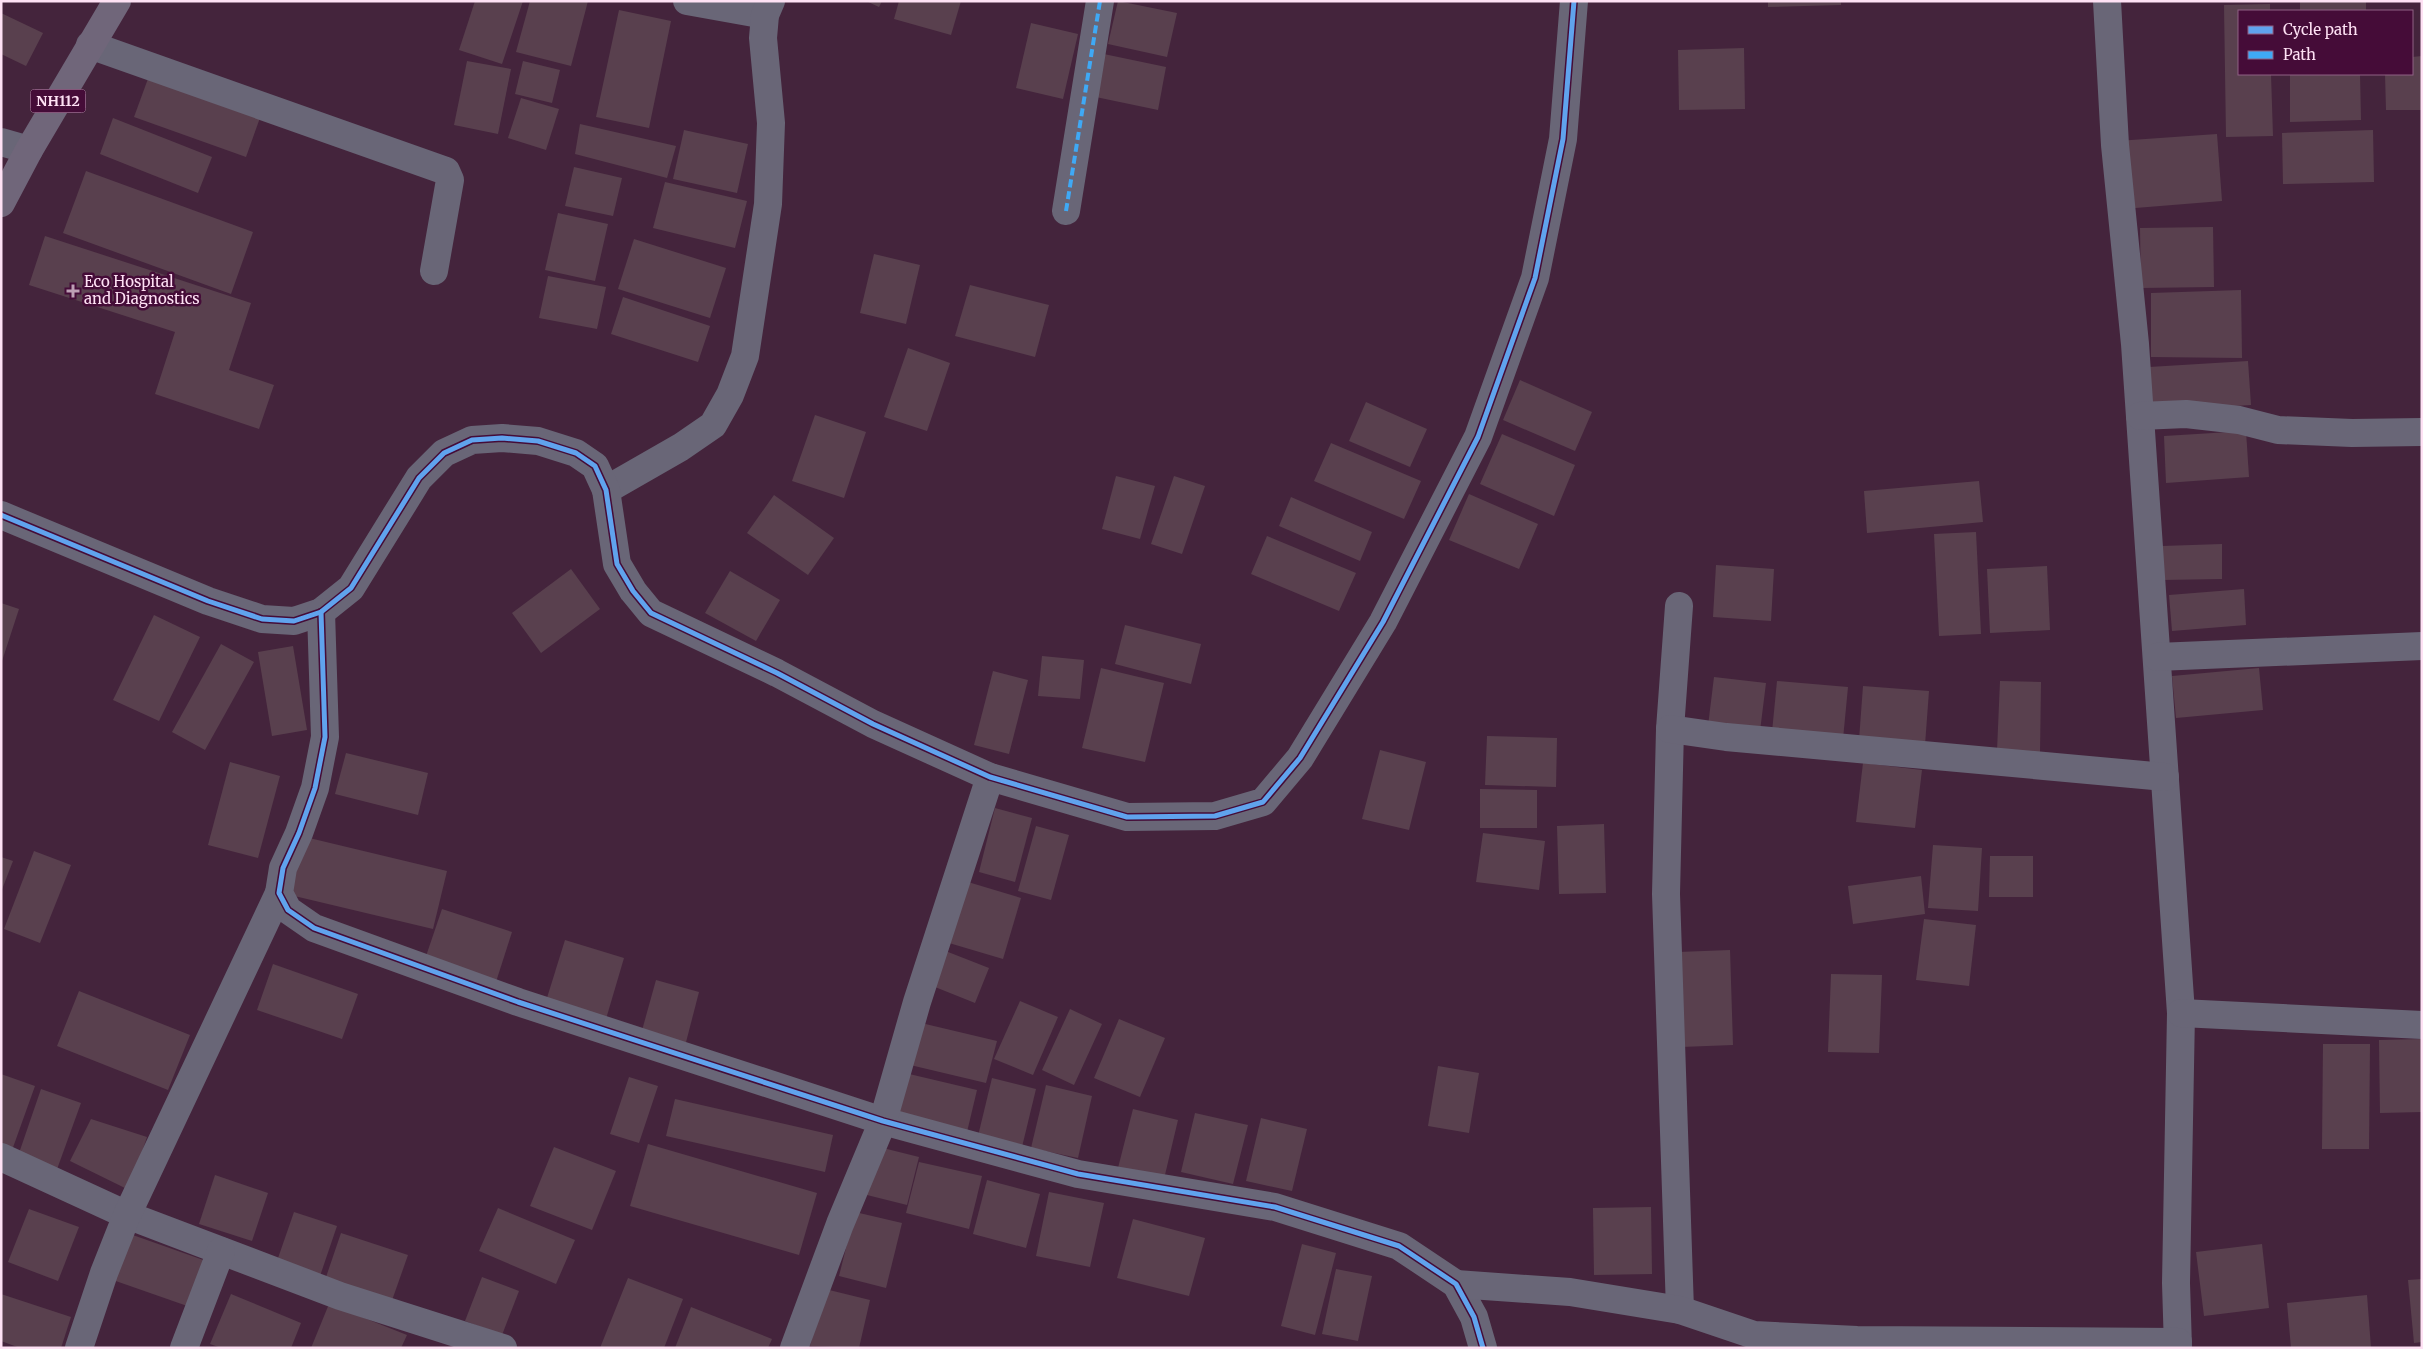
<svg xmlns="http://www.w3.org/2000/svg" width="2423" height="1349" font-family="Merriweather,serif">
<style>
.building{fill:#59404e}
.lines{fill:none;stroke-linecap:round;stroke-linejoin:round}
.minor{stroke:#696677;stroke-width:28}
.trunk{stroke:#70667a;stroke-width:28}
.quiet{stroke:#3fa9f5;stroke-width:4;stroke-dasharray:8 4;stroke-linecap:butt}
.cycleway-casing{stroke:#450c38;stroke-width:8}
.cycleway{stroke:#60a3ed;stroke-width:5}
.poi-dot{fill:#bd9fb4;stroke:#450c38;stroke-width:2}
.labels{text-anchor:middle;stroke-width:5;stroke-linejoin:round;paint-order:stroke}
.shield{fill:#450c38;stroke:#c6a1bc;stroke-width:1}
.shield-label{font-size:14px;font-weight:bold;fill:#fee1f4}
.poi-label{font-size:15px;fill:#fee1f4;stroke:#450c38;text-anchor:start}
</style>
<rect width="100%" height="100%" fill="#44243c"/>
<g class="building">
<path d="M475,1H523L502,64L459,50Z"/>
<path d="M530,1H588L571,66L516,52Z"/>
<path d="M866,1H882L879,7Z"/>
<path d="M899,1H961L951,35L894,19Z"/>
<path d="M1118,1L1177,13L1167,57L1108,44Z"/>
<path d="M1768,1H1841V5L1768,7Z"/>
<rect x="2300" y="1" width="66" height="10"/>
<path d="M2270,4V11H2239V74H2271L2273,136L2226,137L2224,5Z"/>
<path d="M619,10L671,21L649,128L596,117Z"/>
<path d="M1,13L43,33L26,66L1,54Z"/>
<path d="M1031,23L1078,34L1063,99L1016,88Z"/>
<path d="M1744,48L1745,109L1679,110L1678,50Z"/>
<path d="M1099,53L1166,67L1158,110L1091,96Z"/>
<path d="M2422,56V110H2386L2385,74H2412V57Z"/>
<path d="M467,61L511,69L498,134L454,125Z"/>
<path d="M523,61L560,70L552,103L515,94Z"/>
<path d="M2290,74H2360L2361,120L2290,122Z"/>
<path d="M149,76L261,115L246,157L134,117Z"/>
<path d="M521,98L559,109L546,150L508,138Z"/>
<path d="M113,118L212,157L198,193L100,154Z"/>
<path d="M580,124L676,146L667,178L575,154Z"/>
<path d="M684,130L748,144L737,193L673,179Z"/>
<path d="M2373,130L2374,182L2283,184L2282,133Z"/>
<path d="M2217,134L2222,201L2123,209L2117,141Z"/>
<path d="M574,167L622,178L613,216L565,206Z"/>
<path d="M86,171L253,232L231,294L63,233Z"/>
<path d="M665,182L747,201L735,248L653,228Z"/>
<path d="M558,213L608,224L595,281L545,270Z"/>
<path d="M2213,227L2214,287L2141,288L2140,228Z"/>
<path d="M45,236L251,303L229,370L274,385L259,429L155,394L175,332L29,285Z"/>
<path d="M634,239L726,268L710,318L618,289Z"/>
<path d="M874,254L920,265L906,324L860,313Z"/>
<path d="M548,276L606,287L597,329L539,318Z"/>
<path d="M970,285L1049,305L1035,357L955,336Z"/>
<path d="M2241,290L2242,358L2151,357V293Z"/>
<path d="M623,297L710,326L698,362L611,334Z"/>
<path d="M908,348L950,363L927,431L884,417Z"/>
<path d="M2248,361L2251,405L2153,411L2149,367Z"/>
<path d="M1520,380L1592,412L1575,451L1503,420Z"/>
<path d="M1366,402L1427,429L1410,467L1349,441Z"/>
<path d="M815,415L866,432L844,498L792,481Z"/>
<path d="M2246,431L2249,477L2166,483L2164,436Z"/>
<path d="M1502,434L1575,465L1554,516L1480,484Z"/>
<path d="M1331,443L1421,481L1404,519L1314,481Z"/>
<path d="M1116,476L1155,486L1140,539L1102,529Z"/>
<path d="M1174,476L1205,486L1182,554L1151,544Z"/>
<path d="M1979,481L1983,522L1867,533L1864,491Z"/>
<path d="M1469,494L1538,524L1519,569L1449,540Z"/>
<path d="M774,495L834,538L808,575L747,533Z"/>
<path d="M1291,497L1372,532L1360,561L1279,526Z"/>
<path d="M1976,532L1981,634L1939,636L1934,534Z"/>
<path d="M1267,536L1356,573L1339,611L1251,574Z"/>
<path d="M2222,544V579L2162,580V546Z"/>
<path d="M1716,565L1774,569L1771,621L1713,617Z"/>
<path d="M2047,566L2050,630L1990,633L1987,569Z"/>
<path d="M571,569L600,609L541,653L512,613Z"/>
<path d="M730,571L780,600L756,641L705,613Z"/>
<path d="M2244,589L2246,625L2172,631L2169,595Z"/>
<path d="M1,603L19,609L2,661H1Z"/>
<path d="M154,615L200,637L159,721L113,700Z"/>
<path d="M1125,625L1201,644L1191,684L1115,664Z"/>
<path d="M221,644L254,662L205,750L172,732Z"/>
<path d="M293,646L307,730L272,736L258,652Z"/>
<path d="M1042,656L1084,660L1080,699L1038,696Z"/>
<path d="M1101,668L1164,683L1145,762L1082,748Z"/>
<path d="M2259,668L2263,710L2176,718L2172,676Z"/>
<path d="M993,671L1028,680L1009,754L974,745Z"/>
<path d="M1714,677L1766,683L1760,731L1708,726Z"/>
<path d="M1777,681L1848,687L1843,739L1772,732Z"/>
<path d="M2000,681L2041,682L2040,753L1997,751Z"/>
<path d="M1863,686L1929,691L1925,745L1859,740Z"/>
<path d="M1487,736L1557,738L1556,787L1485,785Z"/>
<path d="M1380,750L1426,762L1409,830L1362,819Z"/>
<path d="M346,753L428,773L418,815L335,794Z"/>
<path d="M230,762L280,776L258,858L208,845Z"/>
<path d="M1863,763L1922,770L1915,828L1856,822Z"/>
<path d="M1480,789L1537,790V828H1480Z"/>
<path d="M995,808L1032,818L1015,882L979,872Z"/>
<path d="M1604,824L1606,893L1559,894L1557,826Z"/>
<path d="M1036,826L1069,835L1051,900L1018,891Z"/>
<path d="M1483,833L1545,841L1539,890L1476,882Z"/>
<path d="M301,836L447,871L433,929L286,894Z"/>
<path d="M1933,845L1982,848L1978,911L1928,908Z"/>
<path d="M34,851L71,865L40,943L4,929Z"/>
<path d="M1990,856H2033V897H1989Z"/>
<path d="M1,857L13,861L1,892Z"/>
<path d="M1921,876L1925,914L1853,924L1848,886Z"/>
<path d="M968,882L1021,898L1003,959L949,943Z"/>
<path d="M442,909L512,932L495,985L424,962Z"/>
<path d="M1924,919L1976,925L1969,986L1916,980Z"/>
<path d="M565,940L624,958L606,1019L546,1001Z"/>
<path d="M943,950L989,968L975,1003L930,985Z"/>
<path d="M1730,950L1733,1045L1681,1047L1678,952Z"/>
<path d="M273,964L358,994L342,1039L257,1010Z"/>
<path d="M1831,974L1882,975L1879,1053L1828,1052Z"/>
<path d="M656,980L699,992L685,1046L641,1034Z"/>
<path d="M79,991L190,1035L168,1090L57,1046Z"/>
<path d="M1020,1001L1058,1017L1033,1075L994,1059Z"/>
<path d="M1070,1009L1102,1024L1074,1085L1042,1070Z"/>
<path d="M1119,1019L1165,1038L1140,1097L1094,1078Z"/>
<path d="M917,1022L997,1041L986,1083L906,1064Z"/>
<path d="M2422,1039V1112L2380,1113L2379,1040Z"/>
<path d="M2323,1044H2370L2369,1149H2322Z"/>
<path d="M1438,1066L1479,1073L1469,1133L1428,1126Z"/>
<path d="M905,1073L977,1090L967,1132L894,1114Z"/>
<path d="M1,1074L35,1086L11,1153L1,1150Z"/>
<path d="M629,1077L658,1086L639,1143L610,1134Z"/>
<path d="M992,1078L1036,1089L1022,1147L978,1136Z"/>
<path d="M1046,1085L1092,1096L1078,1158L1031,1148Z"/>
<path d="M41,1089L81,1103L56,1172L17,1159Z"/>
<path d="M675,1099L833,1135L825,1172L666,1136Z"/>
<path d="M1133,1109L1178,1120L1164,1179L1118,1168Z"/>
<path d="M1195,1113L1248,1125L1233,1184L1181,1172Z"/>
<path d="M1261,1118L1307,1129L1292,1191L1246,1181Z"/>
<path d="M91,1119L147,1137L129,1190L70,1161Z"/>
<path d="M648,1144L817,1193L799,1255L630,1206Z"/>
<path d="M875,1146L919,1157L907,1205L863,1194Z"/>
<path d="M554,1147L616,1171L592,1230L530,1206Z"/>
<path d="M919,1162L982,1176L969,1229L906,1213Z"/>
<path d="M215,1175L268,1193L252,1241L199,1224Z"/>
<path d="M987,1180L1040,1194L1026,1248L973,1234Z"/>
<path d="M1049,1192L1104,1203L1090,1267L1036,1256Z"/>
<path d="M1651,1207L1652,1274L1594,1275L1593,1208Z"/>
<path d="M498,1208L575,1240L556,1284L479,1251Z"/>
<path d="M29,1209L79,1227L58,1281L8,1262Z"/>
<path d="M294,1212L337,1226L320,1276L277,1261Z"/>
<path d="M855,1212L902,1223L886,1288L839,1276Z"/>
<path d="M1133,1219L1205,1238L1189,1296L1117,1278Z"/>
<path d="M341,1233L408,1255L390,1306L324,1283Z"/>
<path d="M130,1234L209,1262L193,1308L110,1279Z"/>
<path d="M1302,1244L1336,1253L1315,1335L1281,1326Z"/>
<path d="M2262,1244L2269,1308L2204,1316L2196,1252Z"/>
<path d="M1336,1269L1372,1276L1358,1341L1322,1334Z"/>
<path d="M482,1277L519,1291L502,1335L465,1321Z"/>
<path d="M628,1278L683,1299L664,1348H600Z"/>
<path d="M2422,1279V1342L2414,1343L2408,1280Z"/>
<path d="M825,1289L870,1300L859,1348L810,1346Z"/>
<path d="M1,1294L71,1317L61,1348H20L1,1341Z"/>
<path d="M231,1294L301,1323L291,1348H221L210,1344Z"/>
<path d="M2367,1295L2371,1348H2291L2287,1303Z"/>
<path d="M329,1304L407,1335L401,1348H311Z"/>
<path d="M691,1307L772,1339L768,1348H675Z"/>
</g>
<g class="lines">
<g class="minor">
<path d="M687,1L765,15"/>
<path d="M2107,1L2115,145L2135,344L2181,1013L2176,1283L2178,1348"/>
<path d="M90,45L446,171L450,180L434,271"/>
<path d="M1,142L29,150"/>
<path d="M1066,211L1100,1"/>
<path d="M2140,416L2186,414L2239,420L2278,430L2352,433L2422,432"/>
<path d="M606,490L681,447L713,425L730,395L745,356L768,204L771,123L763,38L765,15L771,1"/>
<path d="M1,515L208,601L262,619L294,621L321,612L351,588L419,478L444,453L472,440L502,438L538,441L576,453L595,466L606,490L617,564L633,591L651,613L777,673L873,724L990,777L1127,817L1215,816L1263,802L1300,758L1383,622L1478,437L1535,278L1563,139L1574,1"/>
<path d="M1679,606L1670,729L1666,894L1680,1310"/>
<path d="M321,612L325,737L315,788L299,833L283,868L279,893L288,910L314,928L518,1002L883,1121L1078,1174L1275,1207L1399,1246L1456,1284L1474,1317L1483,1348"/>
<path d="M2157,657L2422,646"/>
<path d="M1670,729L1726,737L2165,777"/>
<path d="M2181,1013L2422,1025"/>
<path d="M1,1157L127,1215L340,1296L503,1348"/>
<path d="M1456,1284L1570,1292L1680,1310L1754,1335L1857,1340L2178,1342"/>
<path d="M79,1348L104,1273L127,1215L279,893"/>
<path d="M184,1348L221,1251"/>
<path d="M794,1348L840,1224L883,1121L917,1002L990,777"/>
</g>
<path class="trunk" d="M1,203L29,150L117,1"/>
<path class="quiet" d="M1066,211L1100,1"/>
<defs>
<g id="cycleway">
<path d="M1,515L208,601L262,619L294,621L321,612L351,588L419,478L444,453L472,440L502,438L538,441L576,453L595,466L606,490L617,564L633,591L651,613L777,673L873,724L990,777L1127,817L1215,816L1263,802L1300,758L1383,622L1478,437L1535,278L1563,139L1574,1"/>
<path d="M321,612L325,737L315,788L299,833L283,868L279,893L288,910L314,928L518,1002L883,1121L1078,1174L1275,1207L1399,1246L1456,1284L1474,1317L1483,1348"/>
</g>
</defs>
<use href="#cycleway" class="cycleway-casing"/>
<use href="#cycleway" class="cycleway"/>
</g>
<path class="poi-dot" d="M70.5 283.5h5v5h5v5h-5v5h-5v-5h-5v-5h5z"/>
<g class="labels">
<rect class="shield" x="30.5" y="89.5" width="55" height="23" rx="4"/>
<g class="shield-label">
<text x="58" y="106">NH112</text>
</g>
<g class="poi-label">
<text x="84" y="287">Eco Hospital<tspan x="84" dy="17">and Diagnostics</tspan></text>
</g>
</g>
<rect width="2423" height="1349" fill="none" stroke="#fee1f4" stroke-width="5"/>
<rect x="2238" y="10" width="175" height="65" fill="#450c38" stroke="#8f6183"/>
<rect x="2248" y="26" width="25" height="8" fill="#60a3ed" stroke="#8f6183"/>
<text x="2283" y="35" font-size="15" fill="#fee1f4">Cycle path</text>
<rect x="2248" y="51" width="25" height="8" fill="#3fa9f5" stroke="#8f6183"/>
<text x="2283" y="60" font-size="15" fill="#fee1f4">Path</text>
</svg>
